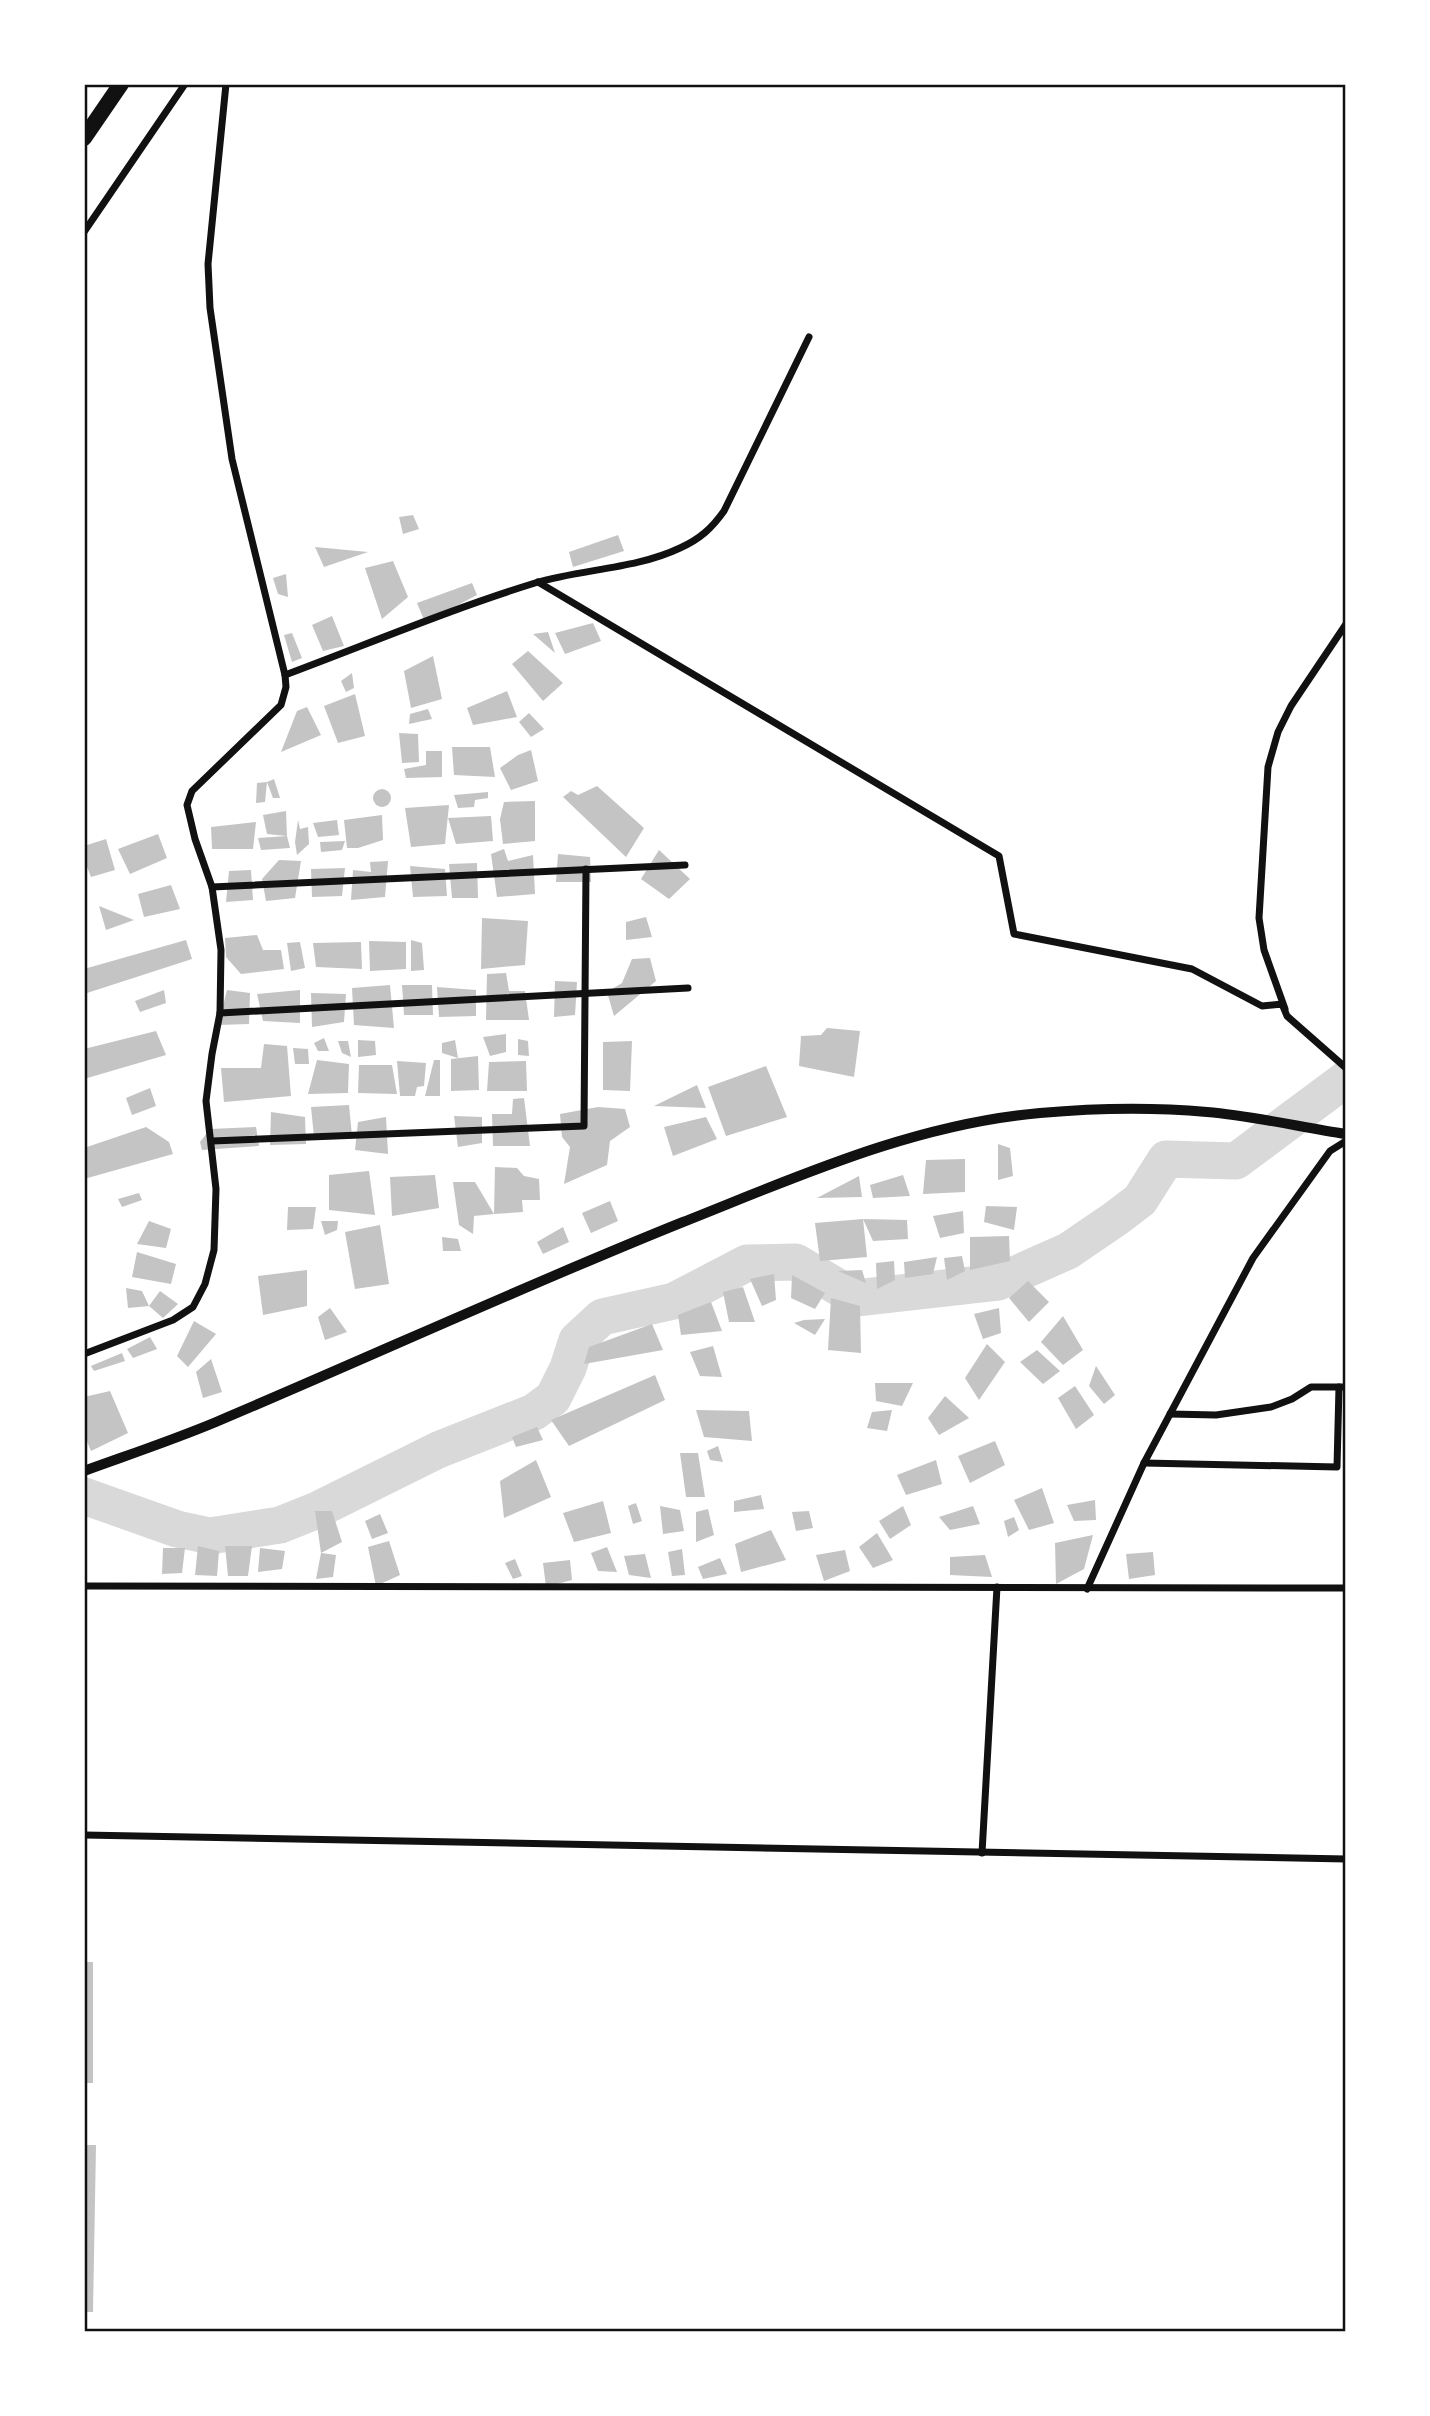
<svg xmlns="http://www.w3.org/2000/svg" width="1430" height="2416" font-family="'Roboto Serif',serif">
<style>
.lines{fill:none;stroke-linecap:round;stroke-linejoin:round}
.river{stroke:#d9d9d9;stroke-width:37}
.building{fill:#c4c4c4}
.minor{stroke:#111;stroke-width:7}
.tertiary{stroke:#111;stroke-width:10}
.motorway{stroke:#111;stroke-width:16}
.neatline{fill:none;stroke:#111;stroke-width:2.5}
</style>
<rect width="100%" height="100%" fill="#fff"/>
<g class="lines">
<path class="river" d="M84,1496L177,1529L210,1536L280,1525L315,1511L438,1450L534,1412L553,1398L568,1368L577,1340L602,1317L674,1301L747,1263L796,1262L856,1298L998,1282L1068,1251L1115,1219L1140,1200L1166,1159L1236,1161L1346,1079"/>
</g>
<g class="building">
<path d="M413,515L419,529L403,534L399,517Z"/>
<path d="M618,535L624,551L573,567L569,552Z"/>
<path d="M315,547L368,552L324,567Z"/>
<path d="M393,561L408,597L382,619L365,568Z"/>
<path d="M286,574L288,597L278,594L273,578Z"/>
<path d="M472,583L477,595L425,622L417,603Z"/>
<path d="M332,616L344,646L323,651L312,625Z"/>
<path d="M593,623L601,641L565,654L555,633Z"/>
<path d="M548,632L555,653L533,634Z"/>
<path d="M292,633L302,658L292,662L284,635Z"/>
<path d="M528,651L563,683L543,701L512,664Z"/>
<path d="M433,656L442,699L411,708L404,671Z"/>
<path d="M352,673L354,688L346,692L341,681Z"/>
<path d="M507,691L517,717L473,725L467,708Z"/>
<path d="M355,694L365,736L338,743L324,706Z"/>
<path d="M307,707L321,735L281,752L297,711Z"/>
<path d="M428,709L432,719L409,724L410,714Z"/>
<path d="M529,713L544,729L531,737L519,722Z"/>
<path d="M399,733L418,734L419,762L402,763Z"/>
<path d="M452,747H490L495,777L454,775Z"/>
<path d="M531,750L538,781L511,790L500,768L518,755Z"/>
<path d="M426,751H442V777L406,778L404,769L426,765Z"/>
<path d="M274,779L280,798H273L267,782Z"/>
<path d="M267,782L265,802L256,803L257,783Z"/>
<path d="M597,786L644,828L626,857L563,797L571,791L578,795Z"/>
<circle cx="382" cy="798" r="9"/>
<path d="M488,792V798L475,800L474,807L458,808L454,795Z"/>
<path d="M535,801V841L503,844L500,819L504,802Z"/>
<path d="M449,805L445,844L411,847L405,808Z"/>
<path d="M286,811L287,836L267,834L263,815Z"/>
<path d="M382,815L383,840L358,848H347L344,820Z"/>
<path d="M491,816L493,841L456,844L448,818Z"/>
<path d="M298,820L300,829L308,827L309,844L297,855L295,842Z"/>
<path d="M337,820L339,835L318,837L313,823Z"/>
<path d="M256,822L253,849H212L211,827Z"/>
<path d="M158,834L167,858L130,874L118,849Z"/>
<path d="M287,836L290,848L261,850L258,838Z"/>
<path d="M106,839L115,870L91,877L84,859V846Z"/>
<path d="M345,841L342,850L321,852L320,842Z"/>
<path d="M504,849L508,861L533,855L535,894L497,897L491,854Z"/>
<path d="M659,850L690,879L669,899L641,879Z"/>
<path d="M558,854L590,857L591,882H556Z"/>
<path d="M279,860L301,861L295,898L266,901L262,879Z"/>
<path d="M388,861L385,897L351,900L353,870L371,872L370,862Z"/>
<path d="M477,863L478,898H452L449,864Z"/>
<path d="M410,866L445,869L447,896L413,897Z"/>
<path d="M345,868L342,896L312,897L311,869Z"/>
<path d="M251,870L253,900L226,902L229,871Z"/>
<path d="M171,885L180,909L144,917L138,894Z"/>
<path d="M99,906L134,920L106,930Z"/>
<path d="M646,917L652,937L626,940V922Z"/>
<path d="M482,918L528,921L525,965L481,969Z"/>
<path d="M257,935L263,950H281L284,969L241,974L226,957L225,938Z"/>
<path d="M186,940L192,959L84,994V969Z"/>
<path d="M411,940L422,943L424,970L411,971Z"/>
<path d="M369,941L406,942V969L370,971Z"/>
<path d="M300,942L305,968L291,971L287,943Z"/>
<path d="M361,942L362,969L316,967L313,943Z"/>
<path d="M650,958L656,981L614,1016L607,992L622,983L632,959Z"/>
<path d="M506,973L509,991H525L529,1020H486L487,974Z"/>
<path d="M555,981L577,982L575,1015L554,1017Z"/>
<path d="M390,985L394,1028L354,1025L352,988Z"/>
<path d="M402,985H432L433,1015H404Z"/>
<path d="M437,987L476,990V1016L439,1017Z"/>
<path d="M164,990L166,1003L140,1012L135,1001Z"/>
<path d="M227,990L250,993L249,1024L218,1025Z"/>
<path d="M300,990V1023L263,1021L257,994Z"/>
<path d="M311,993L346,994L344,1022L312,1027Z"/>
<path d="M827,1028L860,1031L854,1077L799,1066L801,1036L821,1035Z"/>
<path d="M156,1031L166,1055L84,1079V1049Z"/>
<path d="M506,1034V1052L490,1056L483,1037Z"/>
<path d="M324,1038L329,1051H318L314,1043Z"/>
<path d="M518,1039L528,1041L529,1056L518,1055Z"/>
<path d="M358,1040L375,1041L376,1055L358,1057Z"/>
<path d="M455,1040L458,1058L442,1053V1043Z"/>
<path d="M338,1041H348L351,1057L342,1053Z"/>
<path d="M632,1041L630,1091L603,1090V1042Z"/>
<path d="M264,1044L287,1046L291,1096L224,1102L221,1068H261Z"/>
<path d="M293,1048L308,1049L309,1064H295Z"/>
<path d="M478,1056L479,1090L451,1091V1059Z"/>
<path d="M317,1060L349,1064L348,1093L308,1094Z"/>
<path d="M434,1060H440V1096H425Z"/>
<path d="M397,1061L426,1063L424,1086L417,1087L415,1096H400Z"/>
<path d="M526,1061L527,1091H487L489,1062Z"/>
<path d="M359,1065H392L397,1094L358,1093Z"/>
<path d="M766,1066L787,1117L726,1136L708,1087Z"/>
<path d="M697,1085L706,1108L654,1106Z"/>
<path d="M150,1088L156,1106L132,1115L126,1098Z"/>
<path d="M524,1098L530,1146H493L492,1114H512L513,1099Z"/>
<path d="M349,1105L352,1136L314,1137L311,1107Z"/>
<path d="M598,1107L625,1109L630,1127L610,1141L607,1165L564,1184L570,1147L562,1137L560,1114Z"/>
<path d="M271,1112L305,1117L306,1144L270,1145Z"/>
<path d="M454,1116L482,1117V1143L458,1147Z"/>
<path d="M386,1117L388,1154L355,1150L358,1122Z"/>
<path d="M706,1117L717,1139L673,1156L664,1127Z"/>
<path d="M146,1127L169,1142L173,1154L84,1179V1148Z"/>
<path d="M256,1127L259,1146L202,1150L200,1142L210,1129Z"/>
<path d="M998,1144L1010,1148L1013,1176L998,1180Z"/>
<path d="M965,1159V1192L923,1194L926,1160Z"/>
<path d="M495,1167L517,1168L524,1176L539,1179L540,1200H522L523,1212L494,1214Z"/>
<path d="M369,1171L375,1215L329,1210V1175Z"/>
<path d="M435,1175L439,1208L392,1216L390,1177Z"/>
<path d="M903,1175L910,1196L873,1198L870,1185Z"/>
<path d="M859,1176L862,1197L817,1198Z"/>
<path d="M453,1182H475L494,1214L474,1216L473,1234L459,1225Z"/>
<path d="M139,1193L142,1200L122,1207L118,1199Z"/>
<path d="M610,1201L618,1221L591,1233L582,1213Z"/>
<path d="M986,1206L1017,1207L1014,1230L984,1222Z"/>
<path d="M288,1207H316L313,1229L287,1230Z"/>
<path d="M963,1211L964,1233L940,1238L933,1216Z"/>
<path d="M863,1219L907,1220L908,1239L873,1241Z"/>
<path d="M863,1219L867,1257L820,1261L815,1223Z"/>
<path d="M149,1221L171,1229L166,1248L137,1244Z"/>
<path d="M321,1221H338L337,1230L325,1235Z"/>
<path d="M380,1225L389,1284L355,1289L345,1232Z"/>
<path d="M563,1227L569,1242L543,1254L537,1242Z"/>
<path d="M1009,1236L1010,1261L970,1270V1237Z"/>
<path d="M442,1237L458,1239L461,1251H443Z"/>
<path d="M137,1252L176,1264L171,1284L132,1277Z"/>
<path d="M962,1256L965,1271L947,1280L944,1258Z"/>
<path d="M937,1257L933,1274L905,1278L904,1262Z"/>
<path d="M894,1261L895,1280L877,1289L876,1263Z"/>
<path d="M307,1270V1306L263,1315L258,1276Z"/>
<path d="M862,1270L866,1283L838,1271Z"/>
<path d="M774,1274L776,1300L762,1306L750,1279Z"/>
<path d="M792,1275L825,1293L815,1309L791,1298Z"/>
<path d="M1028,1281L1049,1302L1029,1322L1009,1298Z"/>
<path d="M743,1287L755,1322H729L723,1292Z"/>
<path d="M126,1288L142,1291L149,1306L128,1308Z"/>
<path d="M160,1291L178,1304L163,1318L149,1306Z"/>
<path d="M831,1298L860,1306L861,1353L828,1350Z"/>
<path d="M711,1302L722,1331L681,1335L678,1315Z"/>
<path d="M330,1308L347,1332L325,1340L318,1317Z"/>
<path d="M999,1308L1001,1333L983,1339L974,1314Z"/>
<path d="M1063,1316L1083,1350L1063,1365L1041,1342Z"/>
<path d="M825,1319L815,1335L794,1323L804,1320Z"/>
<path d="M194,1321L216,1334L188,1367L177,1356Z"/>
<path d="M652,1324L663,1350L584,1364L589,1347Z"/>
<path d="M150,1337L157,1349L133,1358L127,1349Z"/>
<path d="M987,1344L1005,1362L979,1400L965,1378Z"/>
<path d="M713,1346L722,1377L700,1376L690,1352Z"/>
<path d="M1037,1350L1060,1371L1043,1384L1020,1362Z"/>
<path d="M122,1353L125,1361L94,1371L91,1366Z"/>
<path d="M211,1359L222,1392L203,1398L196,1372Z"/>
<path d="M1096,1366L1115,1395L1104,1404L1089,1386Z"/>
<path d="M655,1375L665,1400L569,1446L551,1420Z"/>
<path d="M875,1383H913L902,1406L876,1401Z"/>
<path d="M1075,1386L1094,1415L1076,1429L1058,1398Z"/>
<path d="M110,1391L128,1433L91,1451L84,1434V1397Z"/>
<path d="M945,1396L969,1418L939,1435L928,1418Z"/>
<path d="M696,1410L749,1411L752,1441L704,1437Z"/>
<path d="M892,1410L887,1431L867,1428L872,1412Z"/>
<path d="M537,1427L543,1440L516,1447L512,1437Z"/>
<path d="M995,1441L1005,1465L970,1483L958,1456Z"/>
<path d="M718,1446L723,1462L710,1460L707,1451Z"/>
<path d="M680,1453H698L705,1497H686Z"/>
<path d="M536,1460L551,1497L504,1518L500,1481Z"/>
<path d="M936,1460L942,1484L906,1495L897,1475Z"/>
<path d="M1042,1488L1054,1523L1029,1530L1014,1500Z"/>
<path d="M761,1495L764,1509L734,1512V1501Z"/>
<path d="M1095,1500L1096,1520L1074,1521L1067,1505Z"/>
<path d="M603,1501L611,1533L574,1542L563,1513Z"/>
<path d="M636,1503L642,1521L633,1524L628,1506Z"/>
<path d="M660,1506L680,1510L684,1531L663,1534Z"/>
<path d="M903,1506L911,1525L890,1539L879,1521Z"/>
<path d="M973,1506L980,1524L950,1530L939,1517Z"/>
<path d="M708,1509L714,1535L696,1542V1512Z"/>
<path d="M315,1511H332L342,1542L321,1553Z"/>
<path d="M809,1511L813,1528L796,1531L792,1512Z"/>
<path d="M380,1514L388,1533L372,1539L365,1521Z"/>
<path d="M1014,1517L1019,1530L1008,1537L1004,1521Z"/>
<path d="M771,1530L786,1560L741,1572L735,1544Z"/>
<path d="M877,1533L893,1560L873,1568L859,1547Z"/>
<path d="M1093,1535L1084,1569L1056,1584L1055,1543Z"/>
<path d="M389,1541L400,1575L376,1586L368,1547Z"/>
<path d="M198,1546L219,1551L217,1576L195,1575Z"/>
<path d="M225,1546H252L248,1576H228Z"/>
<path d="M607,1547L617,1572L598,1571L591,1553Z"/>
<path d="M163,1548H185L182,1573L162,1574Z"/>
<path d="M260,1548L285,1551L282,1569L258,1572Z"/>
<path d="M682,1549L685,1575L672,1576L668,1552Z"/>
<path d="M845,1550L850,1571L824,1581L816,1555Z"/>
<path d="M1153,1552L1155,1575L1129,1579L1126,1554Z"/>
<path d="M321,1553L336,1555L333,1577L316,1579Z"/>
<path d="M645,1554L651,1578L629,1575L624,1556Z"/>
<path d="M985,1555L992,1577L950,1575V1557Z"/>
<path d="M720,1558L727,1574L703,1579L698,1567Z"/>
<path d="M515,1559L522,1576L513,1579L505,1563Z"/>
<path d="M570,1560L572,1580L546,1587L543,1563Z"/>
<rect x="84" y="1962" width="9" height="121"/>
<path d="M84,2145H96L93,2312H84Z"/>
</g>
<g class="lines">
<g class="minor">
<path d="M84,232L185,84"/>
<path d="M538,582L999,856L1014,934L1192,969L1262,1006L1282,1004L1287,1016L1346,1068"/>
<path d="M285,675C368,644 451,609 535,583C582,569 636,569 680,548C700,539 712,528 724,511L809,337"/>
<path d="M212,887L685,865"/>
<path d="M1285,1009L1264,950L1259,918L1268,767L1278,732L1291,706L1346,624"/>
<path d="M220,1013L688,988"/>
<path d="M212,1141L584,1126L586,869"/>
<path d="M84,1354L173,1320L193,1307L205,1284L214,1250L216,1189L206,1101L212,1054L220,1013L221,950L212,887L195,839L187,805L192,791L281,705L286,687L285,675L232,459L210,308L208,264L226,84"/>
<path d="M1170,1414L1216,1415L1271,1407L1292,1399L1311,1387H1346"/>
<path d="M1144,1463L1337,1467L1339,1387"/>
<path d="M84,1586L1346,1588"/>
<path d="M1087,1589L1144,1463L1253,1258L1330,1151L1346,1141"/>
<path d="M84,1835L1346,1859"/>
<path d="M982,1853L997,1587"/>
</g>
<path class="tertiary" d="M84,1471C128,1455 173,1440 216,1422C372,1356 526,1285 683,1222C799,1176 914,1124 1040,1113C1095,1108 1152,1107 1207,1112C1254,1116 1300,1127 1346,1134"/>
<path class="motorway" d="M84,138L121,84"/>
</g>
<rect width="1430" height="2416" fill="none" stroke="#ffffff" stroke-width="172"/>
<rect x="86" y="86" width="1258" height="2244" class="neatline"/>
</svg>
